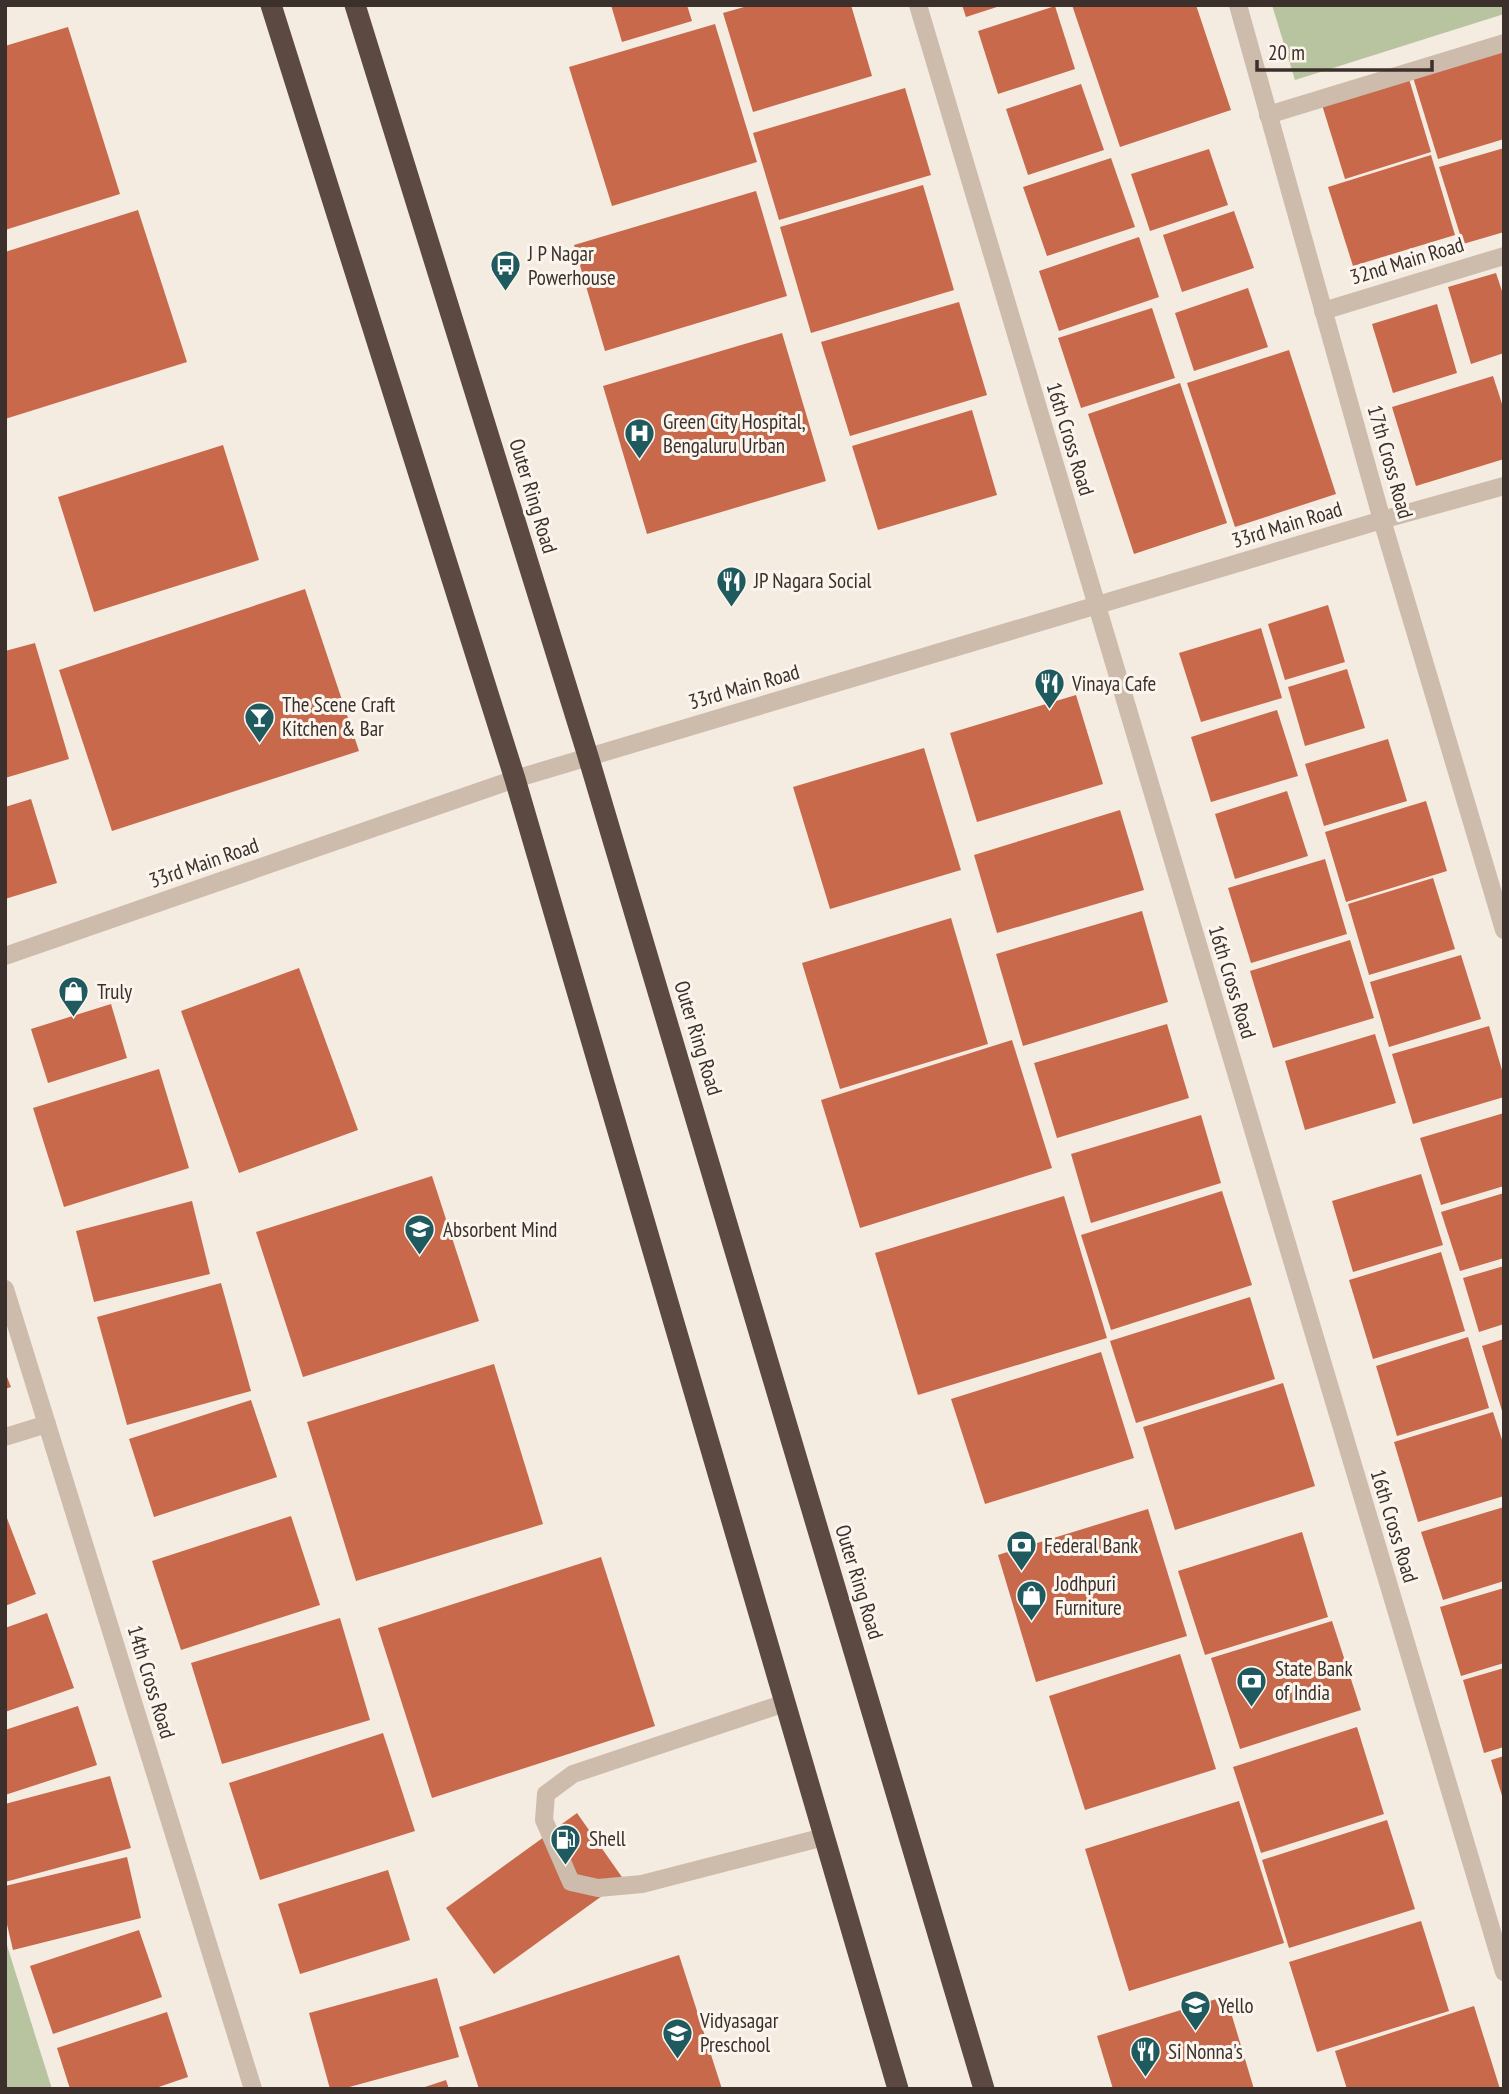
<svg xmlns="http://www.w3.org/2000/svg" width="1509" height="2094" font-family="'PT Sans Narrow',sans-serif">
<style>
.green{fill:#b8c4a0}
.building{fill:#c8694b}
.lines{fill:none;stroke-linecap:round;stroke-linejoin:round}
.minor{stroke:#cdbbac;stroke-width:18}
.highway{stroke:#5c4a42;stroke-width:21}
.labels{text-anchor:middle;stroke-width:6;stroke-linejoin:round;paint-order:stroke}
.poi-label{font-size:21px;fill:#3b302b;stroke:#fbf5ee;text-anchor:start}
.street-label{font-size:21px;fill:#3b302b;stroke:#fbf5ee}
</style>
<rect width="100%" height="100%" fill="#f4ebe1"/>
<g class="green">
<path d="M1272,5H1504V14L1295,80Z"/>
<path d="M5,1939L52,2089H5Z"/>
</g>
<g class="building">
<path d="M611,5H687L692,21L622,42Z"/>
<path d="M751,5H851L872,76L753,112L723,13Z"/>
<path d="M962,5H1000V6L966,17Z"/>
<path d="M1072,5H1196L1231,110L1120,147Z"/>
<path d="M1055,6L1075,69L998,94L978,31Z"/>
<path d="M715,24L757,162L612,206L569,67Z"/>
<path d="M68,27L120,194L5,230V46Z"/>
<path d="M1504,47V139L1438,159L1412,74Z"/>
<path d="M1409,79L1431,152L1345,179L1322,105Z"/>
<path d="M1081,84L1104,150L1028,175L1006,109Z"/>
<path d="M905,88L931,175L779,220L753,133Z"/>
<path d="M1504,148V232L1463,244L1439,167Z"/>
<path d="M1209,149L1228,205L1150,231L1131,174Z"/>
<path d="M1431,155L1455,235L1353,266L1328,187Z"/>
<path d="M1111,158L1135,227L1047,256L1023,187Z"/>
<path d="M923,185L954,290L811,333L780,227Z"/>
<path d="M756,191L787,296L605,351L574,245Z"/>
<path d="M138,210L187,362L5,419V252Z"/>
<path d="M1234,211L1254,268L1182,292L1163,235Z"/>
<path d="M1139,237L1159,297L1059,331L1039,271Z"/>
<path d="M1496,273L1504,297V353L1471,364L1448,287Z"/>
<path d="M1248,288L1268,347L1194,371L1175,313Z"/>
<path d="M959,302L987,395L850,436L821,342Z"/>
<path d="M1437,304L1457,373L1393,393L1372,324Z"/>
<path d="M1152,308L1175,378L1081,408L1058,338Z"/>
<path d="M782,333L826,481L647,534L603,386Z"/>
<path d="M1289,350L1336,494L1235,527L1187,383Z"/>
<path d="M1493,376L1504,410V459L1416,486L1392,407Z"/>
<path d="M1180,383L1227,523L1134,554L1088,414Z"/>
<path d="M972,410L997,495L878,530L852,446Z"/>
<path d="M223,445L259,560L94,612L58,497Z"/>
<path d="M305,589L359,751L112,831L59,670Z"/>
<path d="M1328,605L1345,662L1285,680L1268,624Z"/>
<path d="M1261,628L1282,698L1201,722L1179,653Z"/>
<path d="M35,643L69,759L5,778V651Z"/>
<path d="M1347,669L1365,728L1305,746L1288,687Z"/>
<path d="M1076,695L1103,784L977,822L950,733Z"/>
<path d="M1277,710L1298,776L1211,802L1191,737Z"/>
<path d="M1388,739L1407,801L1324,826L1305,764Z"/>
<path d="M924,748L961,870L830,909L793,787Z"/>
<path d="M1287,791L1308,856L1235,879L1215,814Z"/>
<path d="M31,799L57,883L5,899V807Z"/>
<path d="M1426,801L1447,871L1346,902L1325,832Z"/>
<path d="M1120,810L1144,890L997,933L974,855Z"/>
<path d="M1325,859L1347,934L1251,963L1228,888Z"/>
<path d="M1433,878L1455,949L1369,975L1348,904Z"/>
<path d="M1142,911L1168,1002L1023,1046L996,954Z"/>
<path d="M951,918L988,1044L840,1089L802,963Z"/>
<path d="M1350,940L1374,1018L1273,1048L1250,971Z"/>
<path d="M1461,955L1481,1019L1389,1047L1370,982Z"/>
<path d="M299,968L358,1130L239,1173L181,1011Z"/>
<path d="M111,1004L127,1058L48,1083L31,1029Z"/>
<path d="M1167,1024L1189,1098L1057,1138L1034,1063Z"/>
<path d="M1489,1026L1504,1077V1097L1413,1124L1392,1054Z"/>
<path d="M1375,1034L1396,1103L1305,1130L1285,1061Z"/>
<path d="M1012,1040L1052,1168L860,1228L821,1100Z"/>
<path d="M159,1069L189,1168L64,1207L33,1108Z"/>
<path d="M1504,1113V1186L1441,1205L1420,1138Z"/>
<path d="M1201,1115L1221,1183L1091,1223L1071,1154Z"/>
<path d="M1421,1174L1443,1245L1353,1272L1332,1201Z"/>
<path d="M432,1176L479,1321L303,1377L256,1232Z"/>
<path d="M1222,1191L1252,1285L1111,1330L1081,1235Z"/>
<path d="M1504,1193V1258L1460,1271L1441,1212Z"/>
<path d="M1064,1196L1107,1338L918,1395L875,1253Z"/>
<path d="M192,1201L210,1274L94,1302L76,1231Z"/>
<path d="M1441,1252L1465,1331L1373,1359L1349,1280Z"/>
<path d="M1504,1266V1324L1479,1332L1463,1278Z"/>
<path d="M221,1283L251,1391L127,1425L97,1317Z"/>
<path d="M1250,1297L1275,1379L1136,1423L1110,1341Z"/>
<path d="M1468,1337L1489,1408L1397,1436L1376,1366Z"/>
<path d="M1504,1339V1414H1503L1482,1346Z"/>
<path d="M1101,1352L1134,1458L985,1504L951,1399Z"/>
<path d="M494,1364L543,1524L356,1581L307,1422Z"/>
<path d="M5,1372L11,1387L5,1389Z"/>
<path d="M1283,1383L1315,1486L1175,1530L1143,1427Z"/>
<path d="M251,1400L277,1477L154,1517L129,1439Z"/>
<path d="M1493,1412L1504,1446V1496L1418,1522L1394,1442Z"/>
<path d="M1504,1507V1581L1443,1600L1421,1532Z"/>
<path d="M1148,1509L1187,1636L1036,1682L998,1555Z"/>
<path d="M5,1513L36,1594L5,1606Z"/>
<path d="M291,1516L320,1605L181,1650L152,1561Z"/>
<path d="M1302,1532L1328,1617L1205,1655L1178,1571Z"/>
<path d="M601,1557L655,1726L432,1798L378,1628Z"/>
<path d="M1504,1588V1663L1461,1676L1440,1607Z"/>
<path d="M47,1613L74,1688L5,1712V1628Z"/>
<path d="M340,1618L370,1720L222,1764L191,1663Z"/>
<path d="M1332,1621L1361,1710L1240,1749L1211,1658Z"/>
<path d="M1180,1654L1216,1769L1085,1810L1049,1696Z"/>
<path d="M1504,1668V1747L1484,1753L1463,1680Z"/>
<path d="M78,1706L97,1765L5,1795V1730Z"/>
<path d="M1357,1727L1384,1814L1261,1853L1233,1767Z"/>
<path d="M383,1733L415,1831L260,1880L229,1783Z"/>
<path d="M1504,1756V1799H1503L1491,1760Z"/>
<path d="M110,1776L131,1848L5,1882V1804Z"/>
<path d="M1239,1801L1284,1943L1129,1991L1085,1849Z"/>
<path d="M577,1813L624,1880L494,1974L446,1908Z"/>
<path d="M1387,1820L1415,1909L1289,1948L1262,1860Z"/>
<path d="M127,1857L141,1918L13,1950L5,1916V1886Z"/>
<path d="M388,1870L410,1940L300,1974L278,1904Z"/>
<path d="M1421,1921L1449,2011L1317,2052L1289,1962Z"/>
<path d="M139,1930L162,1997L53,2034L30,1966Z"/>
<path d="M679,1955L722,2089H479L459,2027Z"/>
<path d="M437,1978L459,2057L342,2089H330L309,2013Z"/>
<path d="M1226,1996L1254,2089H1113L1097,2036Z"/>
<path d="M1474,2006L1500,2089H1347L1335,2051Z"/>
<path d="M167,2012L188,2077L153,2089H70L57,2048Z"/>
<path d="M446,2080L449,2089H422V2088Z"/>
</g>
<g class="lines">
<g class="minor">
<path d="M918,5L1504,1972"/>
<path d="M1238,5L1382,520L1504,930"/>
<path d="M1268,115L1504,43"/>
<path d="M1323,311L1504,256"/>
<path d="M5,956L515,779L1382,520L1504,486"/>
<path d="M5,1289L253,2089"/>
<path d="M5,1437L47,1424"/>
<path d="M785,1703L573,1774L546,1794L544,1820L571,1882L598,1888L642,1884L824,1837"/>
</g>
<g class="highway">
<path d="M271,5L515,779L898,2089"/>
<path d="M355,5L588,756L984,2089"/>
</g>
</g>
<defs>
<symbol id="bus-pin" viewBox="-11 -11 22 30"><path d="M0 17L-7.5 6A9.5 9.5 0 1 1 7.5 6Z" fill="#1f5a5e" stroke="#fbf5ee"/><path d="M-5-6H5V4H4V6H2V4H-2V6H-4V4H-5ZM-3.5-4V0h7V-4ZM-3.5 1.2v1.5H-2V1.2ZM2 1.2v1.5H3.5V1.2Z" fill="#fff"/></symbol>
<symbol id="hospital-pin" viewBox="-11 -11 22 30"><path d="M0 17L-7.5 6A9.5 9.5 0 1 1 7.5 6Z" fill="#1f5a5e" stroke="#fbf5ee"/><path d="M-5-5h3v3.5h4V-5h3V5h-3V1.5h-4V5h-3Z" fill="#fff"/></symbol>
<symbol id="restaurant-pin" viewBox="-11 -11 22 30"><path d="M0 17L-7.5 6A9.5 9.5 0 1 1 7.5 6Z" fill="#1f5a5e" stroke="#fbf5ee"/><path d="M-5-6h1v4h1v-4h1v4h1v-4h1v5L-1.5 .5V6h-2V.5L-5-1ZM5-6V6H3V1.5H1.5Q1.5-4 5-6Z" fill="#fff"/></symbol>
<symbol id="bar-pin" viewBox="-11 -11 22 30"><path d="M0 17L-7.5 6A9.5 9.5 0 1 1 7.5 6Z" fill="#1f5a5e" stroke="#fbf5ee"/><path d="M-6-5H6L.8 .8V4.5H3.5V6h-7V4.5H-.8V.8Z" fill="#fff"/></symbol>
<symbol id="shop-pin" viewBox="-11 -11 22 30"><path d="M0 17L-7.5 6A9.5 9.5 0 1 1 7.5 6Z" fill="#1f5a5e" stroke="#fbf5ee"/><path d="M-5-2.5h2.3a2.7 3.5 0 0 1 5.4 0H5L5.5 6h-11ZM-1.5-2.5h3a1.5 2.3 0 0 0-3 0Z" fill="#fff"/></symbol>
<symbol id="school-pin" viewBox="-11 -11 22 30"><path d="M0 17L-7.5 6A9.5 9.5 0 1 1 7.5 6Z" fill="#1f5a5e" stroke="#fbf5ee"/><path d="M0-5L7-2L0 1L-7-2ZM-4 1L0 2.5L4 1V4Q0 6-4 4Z" fill="#fff"/></symbol>
<symbol id="bank-pin" viewBox="-11 -11 22 30"><path d="M0 17L-7.5 6A9.5 9.5 0 1 1 7.5 6Z" fill="#1f5a5e" stroke="#fbf5ee"/><path d="M-6-4H6V4H-6ZM0-2.3a2.3 2.3 0 1 0 0 4.6a2.3 2.3 0 1 0 0-4.6Z" fill="#fff"/></symbol>
<symbol id="fuel-pin" viewBox="-11 -11 22 30"><path d="M0 17L-7.5 6A9.5 9.5 0 1 1 7.5 6Z" fill="#1f5a5e" stroke="#fbf5ee"/><path d="M-5.5-6h7V0h2V4h1.3V-2.5L3-4.5l.8-.8L6-3V5H2.5V1h-1V6h-7ZM-4.2-4.7v3.2H.2V-4.7Z" fill="#fff"/></symbol>
</defs>
<g fill-rule="evenodd">
<use href="#bus-pin" x="488" y="248" width="35" height="47"/>
<use href="#hospital-pin" x="622" y="416" width="35" height="47"/>
<use href="#restaurant-pin" x="714" y="564" width="35" height="47"/>
<use href="#restaurant-pin" x="1032" y="666" width="35" height="47"/>
<use href="#bar-pin" x="242" y="700" width="35" height="47"/>
<use href="#shop-pin" x="56" y="974" width="35" height="47"/>
<use href="#school-pin" x="402" y="1212" width="35" height="47"/>
<use href="#bank-pin" x="1004" y="1528" width="35" height="47"/>
<use href="#shop-pin" x="1014" y="1578" width="35" height="47"/>
<use href="#bank-pin" x="1234" y="1664" width="35" height="47"/>
<use href="#fuel-pin" x="548" y="1822" width="35" height="47"/>
<use href="#school-pin" x="1178" y="1988" width="35" height="47"/>
<use href="#school-pin" x="660" y="2016" width="35" height="47"/>
<use href="#restaurant-pin" x="1128" y="2034" width="35" height="47"/>
</g>
<g class="labels">
<g class="poi-label">
<text x="528" y="261">J P Nagar<tspan x="528" dy="24">Powerhouse</tspan></text>
<text x="663" y="429">Green City Hospital,<tspan x="663" dy="24">Bengaluru Urban</tspan></text>
<text x="754" y="588">JP Nagara Social</text>
<text x="1072" y="691">Vinaya Cafe</text>
<text x="282" y="712">The Scene Craft<tspan x="282" dy="24">Kitchen &amp; Bar</tspan></text>
<text x="97" y="999">Truly</text>
<text x="443" y="1237">Absorbent Mind</text>
<text x="1044" y="1553">Federal Bank</text>
<text x="1055" y="1591">Jodhpuri<tspan x="1055" dy="24">Furniture</tspan></text>
<text x="1275" y="1676">State Bank<tspan x="1275" dy="24">of India</tspan></text>
<text x="589" y="1846">Shell</text>
<text x="1218" y="2013">Yello</text>
<text x="700" y="2028">Vidyasagar<tspan x="700" dy="24">Preschool</tspan></text>
<text x="1168" y="2059">Si Nonna's</text>
</g>
<g class="street-label">
<text transform="translate(1407 261) rotate(-17)" y="7">32nd Main Road</text>
<text transform="translate(1070 439) rotate(73)" y="7">16th Cross Road</text>
<text transform="translate(1390 462) rotate(74)" y="7">17th Cross Road</text>
<text transform="translate(533 496) rotate(73)" y="7">Outer Ring Road</text>
<text transform="translate(1287 525) rotate(-17)" y="7">33rd Main Road</text>
<text transform="translate(744 687) rotate(-16)" y="7">33rd Main Road</text>
<text transform="translate(204 863) rotate(-19)" y="7">33rd Main Road</text>
<text transform="translate(1232 982) rotate(73)" y="7">16th Cross Road</text>
<text transform="translate(698 1038) rotate(73)" y="7">Outer Ring Road</text>
<text transform="translate(1394 1526) rotate(73)" y="7">16th Cross Road</text>
<text transform="translate(859 1582) rotate(73)" y="7">Outer Ring Road</text>
<text transform="translate(151 1682) rotate(73)" y="7">14th Cross Road</text>
</g>
</g>
<rect width="1509" height="2094" fill="none" stroke="#3b302b" stroke-width="14"/>
<path d="M1257 60v10h175v-10" fill="none" stroke="#3b302b" stroke-width="3.5"/>
<text x="1268" y="60" font-size="21" fill="#3b302b" stroke="#fbf5ee" stroke-width="5" paint-order="stroke">20 m</text>
</svg>
